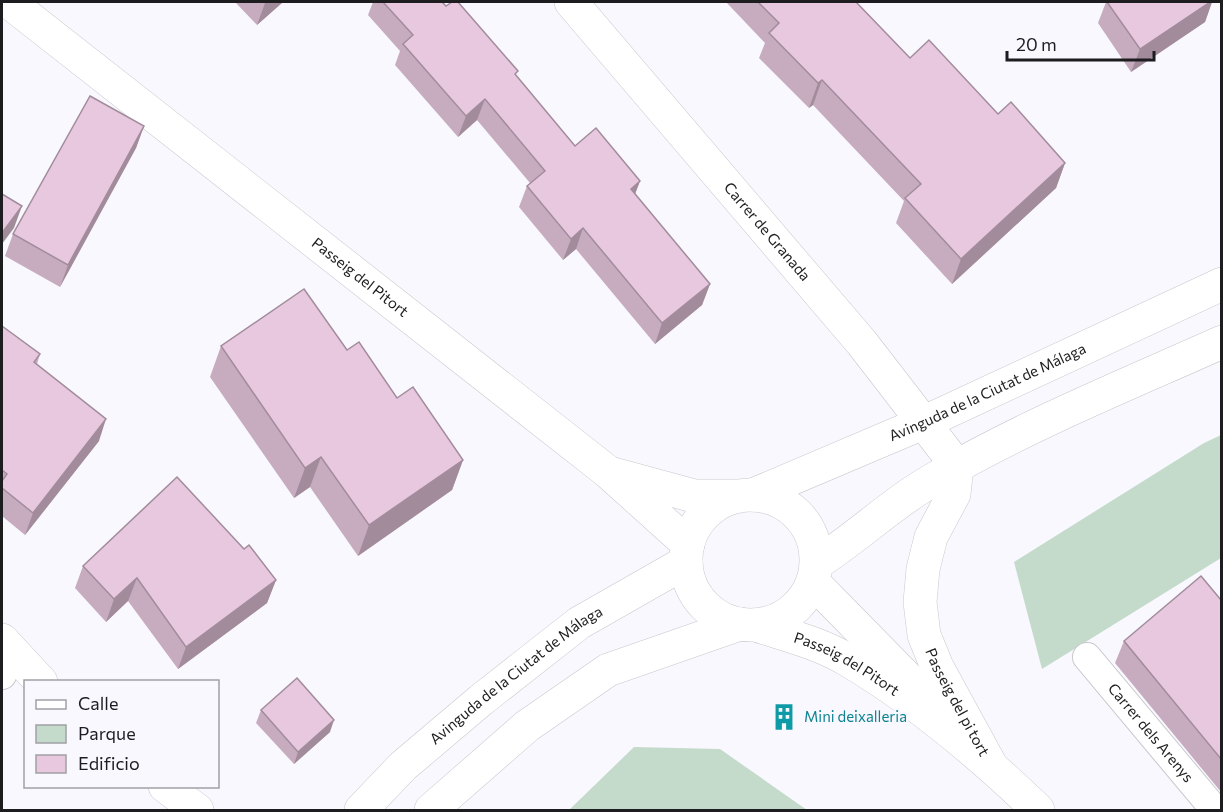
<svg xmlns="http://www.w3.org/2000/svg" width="1223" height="812" font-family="Commissioner,sans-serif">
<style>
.green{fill:#c4dbcb}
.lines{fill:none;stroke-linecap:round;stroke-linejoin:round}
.service-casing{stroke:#c8c7cc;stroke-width:30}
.minor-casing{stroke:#c8c7cc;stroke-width:34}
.service{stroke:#fff;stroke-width:28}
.minor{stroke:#fff;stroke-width:33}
.wall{fill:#c7acc0}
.shaded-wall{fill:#a28c9c}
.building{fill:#e7c8df;stroke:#a28c9c;stroke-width:1.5}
.labels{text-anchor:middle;stroke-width:4.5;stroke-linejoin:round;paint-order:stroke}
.street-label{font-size:15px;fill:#1d1d1f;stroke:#f9f8fe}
.culture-label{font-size:15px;fill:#0d838f;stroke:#f9f8fe;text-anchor:start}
</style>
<rect width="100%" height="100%" fill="#f9f8fe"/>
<g class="green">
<path d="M1221,435V558L1042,669L1014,562L1204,443Z"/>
<path d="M634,747L720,749L807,810H569Z"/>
</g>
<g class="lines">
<defs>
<g id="service">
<path id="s1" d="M1087,657L1215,810"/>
<path d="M2,675L14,653"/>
</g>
<g id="minor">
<path id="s2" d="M9,2L608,472L688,544"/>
<path id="s3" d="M571,2L862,343L957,466L954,494L931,537L923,569L920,602L924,635L937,667L990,764"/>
<path d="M613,474L694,496H735"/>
<path id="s4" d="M753,495L925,422L1222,284"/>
<circle cx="751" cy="560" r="65"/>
<path d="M817,563C858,537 893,502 936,478C1027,425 1126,385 1222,342"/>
<path d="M813,582L923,694"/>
<path id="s5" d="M756,625C786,635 819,643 846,659C914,699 982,756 1038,810"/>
<path d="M2,640L41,682"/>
<path d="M165,786L197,810"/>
<path id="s6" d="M361,810L403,766L481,700L579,623L686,562"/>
<path d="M431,810L527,726L608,670L740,624"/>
</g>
</defs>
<use href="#service" class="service-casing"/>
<use href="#minor" class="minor-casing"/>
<use href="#service" class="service"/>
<use href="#minor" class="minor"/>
</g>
<g class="wall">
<path d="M235,2H283L257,25Z"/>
<path d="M373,2H442L516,75L575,146L640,181L635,194L710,284L702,305L655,344L576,249L563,260L519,207L527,186L530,183L477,120L458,137L395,65L400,51L368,15Z"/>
<path d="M726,2H856L910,58L998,114L1065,163L1056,188L952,284L896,223L904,201L813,105L809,108L759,58L765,43Z"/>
<path d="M1106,2H1212L1205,22L1131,72L1098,23Z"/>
<path d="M144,126L136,148L60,287L5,256L13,234Z"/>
<path d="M2,326L40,354L37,364L99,441L25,535L2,516Z"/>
<path d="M221,346L347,350L463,460L452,490L358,556L310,487L294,498L210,377Z"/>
<path d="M244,549L276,580L267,603L178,669L128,601L106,622L75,588L83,566Z"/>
<path d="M1221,600V792L1115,663L1124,641Z"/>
<path d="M261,710L330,732L294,764L256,723Z"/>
</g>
<g class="shaded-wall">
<path d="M267,2H283L257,25L265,3Z"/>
<path d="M1210,2H1212L1205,22L1131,72L1140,49Z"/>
<path d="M822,80L813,105L809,108L818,83Z"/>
<path d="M485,99L477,120L458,137L466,116Z"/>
<path d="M144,126L136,148L60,287L68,265Z"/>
<path d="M1065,163L1056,188L952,284L961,259Z"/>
<path d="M640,181L632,202L631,189Z"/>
<path d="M22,206L14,228L2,244V233Z"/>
<path d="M583,228L576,249L563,260L571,239Z"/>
<path d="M710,284L702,305L655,344L662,323Z"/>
<path d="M106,419L99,441L25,535L33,513Z"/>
<path d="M321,457L310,487L294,498L305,468Z"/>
<path d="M463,460L452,490L358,556L369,525Z"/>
<path d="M137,578L128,601L106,622L114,599Z"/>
<path d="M276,580L267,603L178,669L186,647Z"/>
<path d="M334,720L330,732L294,764L298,752Z"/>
</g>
<g class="building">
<path d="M383,2H442L446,6L452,2H458L518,71L515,74L575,146L596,128L640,181L631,189L710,284L662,323L583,228L571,239L527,186L545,171L485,99L466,116L403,44L413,35Z"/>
<path d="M758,2H856L910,58L929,40L998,114L1011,102L1065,163L961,259L905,198L921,184L822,80L818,83L769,33L779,23Z"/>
<path d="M1107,2H1210L1140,49Z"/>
<path d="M90,96L144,126L68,265L13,234Z"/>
<path d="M2,194L22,206L2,233Z"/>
<path d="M304,289L347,350L359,342L397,398L413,387L463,460L369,525L321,457L305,468L221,346Z"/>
<path d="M2,326L40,354L34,362L106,419L33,513L2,488V481L7,474L2,470Z"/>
<path d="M177,477L244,549L249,545L276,580L186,647L137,578L114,599L83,566Z"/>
<path d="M1201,576L1221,600V759L1124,641Z"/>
<path d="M297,678L334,720L298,752L261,710Z"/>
</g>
<defs>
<symbol id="building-bare" viewBox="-9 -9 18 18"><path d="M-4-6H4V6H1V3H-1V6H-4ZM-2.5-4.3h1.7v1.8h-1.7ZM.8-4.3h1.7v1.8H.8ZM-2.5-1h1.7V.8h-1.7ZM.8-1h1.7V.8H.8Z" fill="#0f9aa8" stroke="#f9f8fe" stroke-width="2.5" paint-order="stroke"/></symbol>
</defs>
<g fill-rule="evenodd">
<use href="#building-bare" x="765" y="698" width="38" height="38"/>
</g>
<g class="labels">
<g class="street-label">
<text dy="5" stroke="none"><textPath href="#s3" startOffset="302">Carrer de Granada</textPath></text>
<text dy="5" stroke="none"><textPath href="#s2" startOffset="446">Passeig del Pitort</textPath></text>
<text dy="5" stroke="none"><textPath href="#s4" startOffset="256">Avinguda de la Ciutat de Málaga</textPath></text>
<text dy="5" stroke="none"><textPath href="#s5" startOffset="99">Passeig del Pitort</textPath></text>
<text dy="5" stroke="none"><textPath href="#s6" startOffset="206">Avinguda de la Ciutat de Málaga</textPath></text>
<text dy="5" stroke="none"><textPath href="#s3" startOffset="855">Passeig del pi tort</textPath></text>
<text dy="5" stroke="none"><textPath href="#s1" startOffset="99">Carrer dels Arenys</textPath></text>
</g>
<g class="culture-label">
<text x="804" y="722">Mini deixalleria</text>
</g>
</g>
<rect width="1223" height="812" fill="none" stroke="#1d1d1f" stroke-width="6"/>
<rect x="24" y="680" width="195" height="108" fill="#f9f8fe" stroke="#a1a0a5" stroke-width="1.5"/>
<rect x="36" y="700" width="30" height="9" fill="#ffffff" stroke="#a1a0a5" stroke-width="1.5"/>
<text x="78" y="710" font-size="18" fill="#1d1d1f">Calle</text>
<rect x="36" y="725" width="30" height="18" fill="#c4dbcb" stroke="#a1a0a5" stroke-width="1.5"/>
<text x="78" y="740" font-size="18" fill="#1d1d1f">Parque</text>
<rect x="36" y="755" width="30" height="18" fill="#e7c8df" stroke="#a1a0a5" stroke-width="1.5"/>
<text x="78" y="770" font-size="18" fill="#1d1d1f">Edificio</text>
<path d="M1007 51v9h147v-9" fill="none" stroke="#1d1d1f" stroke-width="3"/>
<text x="1016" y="51" font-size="18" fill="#1d1d1f" stroke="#f9f8fe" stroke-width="4.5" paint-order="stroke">20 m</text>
</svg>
